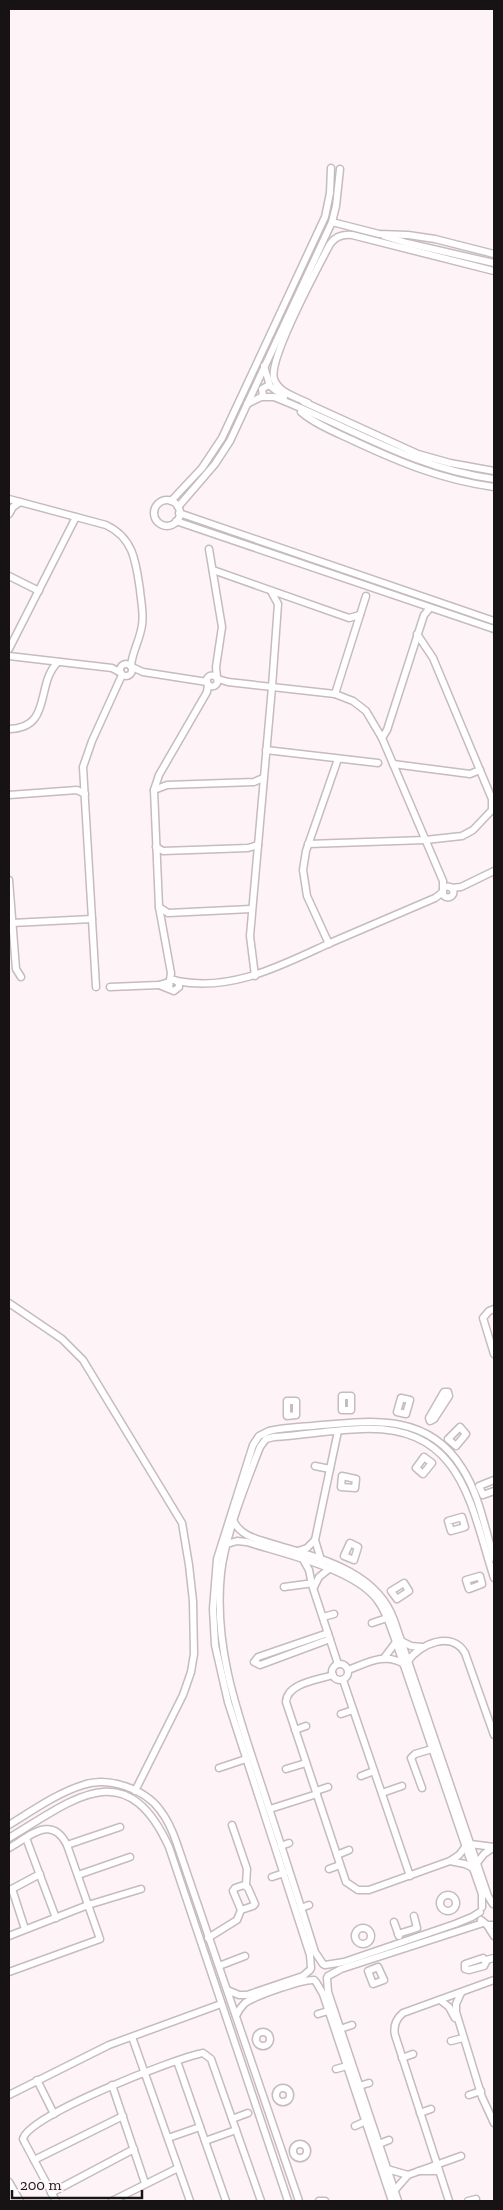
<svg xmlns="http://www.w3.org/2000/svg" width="503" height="2210" font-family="'Zilla Slab',serif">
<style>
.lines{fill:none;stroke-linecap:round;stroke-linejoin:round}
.minor-casing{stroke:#c6bbbe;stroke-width:9}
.minor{stroke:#fff;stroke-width:6}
</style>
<rect width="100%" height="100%" fill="#fef3f6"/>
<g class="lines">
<defs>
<g id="minor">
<path d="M332,222L379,234L408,235L435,239L494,254"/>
<path d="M384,236L407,243L494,263"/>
<path d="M264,366L270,386L284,397"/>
<path d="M263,396L262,389L269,385"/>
<path d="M304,402L418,454L450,463L494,471"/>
<path d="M308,403C296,397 279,393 274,379C268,359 318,267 330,244C335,237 343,234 352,235L494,271"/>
<path d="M247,404L261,397H274C349,426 412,468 494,479"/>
<path d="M301,412C315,424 335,432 352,440C399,462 442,480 494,487"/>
<path d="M9,499L106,525C134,538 136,563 140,590C141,602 144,614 142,625C140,640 132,652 131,666"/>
<circle cx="167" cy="513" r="13"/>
<path d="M171,501L202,468L222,438L325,217L330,193L331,168"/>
<path d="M178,507L215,464L230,441L332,222L336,206L340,169"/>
<path d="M179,513L494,621"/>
<path d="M9,514L13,507L20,502"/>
<path d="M176,521L494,629"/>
<path d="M209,549L222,627L216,667L217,677"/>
<path d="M213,570L349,618L360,615"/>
<path d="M9,576L39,591"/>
<path d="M9,649L76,517"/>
<path d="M9,656L112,668L121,673"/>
<circle cx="126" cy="670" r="6"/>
<path d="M132,667L143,672L207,682"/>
<circle cx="212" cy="681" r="5.5"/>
<path d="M218,679L228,682L335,694L353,701L366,711L382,738L443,881V890"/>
<path d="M335,694L366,596"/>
<path d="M9,729C53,728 35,684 58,662"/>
<path d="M382,738L387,730L424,615L430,608"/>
<path d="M266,750L378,763"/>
<path d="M393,764L470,774L480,770"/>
<path d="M154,790L167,785L254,782L263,778"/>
<path d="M9,795L77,790L85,794"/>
<path d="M308,844L425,840L462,836L473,830L492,810V799L433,658L417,634"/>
<path d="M156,847L163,851L248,848L258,845"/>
<path d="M9,880L16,969L21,977"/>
<circle cx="448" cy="892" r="5.5"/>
<path d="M451,888L461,887L494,871"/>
<path d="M159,907L168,913L251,909"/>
<path d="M12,923L92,919"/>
<path d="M329,944L307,896L303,870L306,851L338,759"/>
<path d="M255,976L250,936L272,687L278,604L272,593"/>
<path d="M170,980L171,973L159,907L154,790L159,775L207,692L208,684"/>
<path d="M177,981C232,992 282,965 330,943C365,928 400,913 435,898L443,892"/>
<path d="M159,985L174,991L179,987V983L175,980H170L169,988"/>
<path d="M96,987L83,767L92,741L122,675"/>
<path d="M110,987L159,985L169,982"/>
<path d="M9,1303L62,1339L83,1360L182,1523L189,1565L193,1601L194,1654L191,1672L183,1695L135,1791"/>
<path d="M494,1309L489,1311L483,1318L494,1354"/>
<path d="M444,1392H448L449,1396L434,1419L430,1421L429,1418Z"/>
<rect x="342" y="1396" width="9" height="14"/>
<path d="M401,1398L410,1400L406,1414L397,1412Z"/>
<path d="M287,1401H296V1415L287,1416Z"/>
<path d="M460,1427L466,1434L456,1446L448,1439Z"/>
<path d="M424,1457L432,1463L423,1474L416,1468Z"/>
<path d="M315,1466L330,1469"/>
<path d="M342,1476L356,1479L355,1488L341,1487Z"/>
<path d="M494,1480L479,1486L483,1495L494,1491"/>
<path d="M462,1517L465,1527L451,1531L448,1521Z"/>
<path d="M234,1522C242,1537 258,1539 273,1544C318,1558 376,1570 394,1620L488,1896L493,1904"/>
<path d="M350,1543L358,1547L354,1560L344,1556Z"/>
<path d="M227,1544L237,1541L247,1542C284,1554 356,1569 378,1601C387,1613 391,1628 396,1642L473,1868L482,1894V1907"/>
<path d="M298,1551L307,1548L315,1540"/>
<path d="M321,1560L315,1540L338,1431"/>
<path d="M304,1561L309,1570L312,1585L338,1664"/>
<path d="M480,1576L482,1584L469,1589L466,1580Z"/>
<path d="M404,1583L409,1591L397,1599L391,1591Z"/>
<path d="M284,1587L314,1583"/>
<path d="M314,1587L319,1577L329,1569"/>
<path d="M323,1617L334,1614"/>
<path d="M372,1623L387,1618"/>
<path d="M328,1633L258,1657L254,1662L260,1665L330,1639"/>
<path d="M401,1641L411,1646L422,1647"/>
<path d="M384,1658L396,1642"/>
<path d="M408,1661C420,1644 452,1630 465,1653L494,1735"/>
<circle cx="340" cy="1672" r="8"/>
<path d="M348,1670C367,1663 385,1652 404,1664"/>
<path d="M333,1675C318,1680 287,1683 286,1702L346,1882L358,1890H369L450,1861L459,1855L466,1846"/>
<path d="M343,1680L410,1876"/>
<path d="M341,1714L353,1710"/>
<path d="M295,1730L306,1726"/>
<path d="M219,1768L246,1759"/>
<path d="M286,1769L306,1763"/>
<path d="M361,1776L374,1771"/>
<path d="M422,1788L411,1758L415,1754L432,1749"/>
<path d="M316,1791L328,1787"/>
<path d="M382,1793L402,1786"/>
<path d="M270,1809L317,1794"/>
<path d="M9,1825C32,1811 57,1793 83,1785C108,1776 145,1789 160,1810C168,1820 173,1832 177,1844L299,2201"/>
<path d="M232,1825L247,1869L246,1885"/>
<path d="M9,1838C74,1799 126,1753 169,1847L288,2201"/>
<path d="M26,1838L56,1918"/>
<path d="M470,1844L494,1847"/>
<path d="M67,1845L120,1827"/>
<path d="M281,1846L289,1843"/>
<path d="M9,1848C30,1836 52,1814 67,1845L100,1939L9,1972"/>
<path d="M337,1855L349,1850"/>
<path d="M450,1861L465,1864L473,1868"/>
<path d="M477,1863L484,1854L494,1847"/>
<path d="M329,1869L340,1865"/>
<path d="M78,1875L130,1857"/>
<path d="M272,1877L284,1873"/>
<path d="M12,1889L25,1929"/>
<path d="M10,1890L40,1874"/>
<circle cx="448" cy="1903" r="8"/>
<path d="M301,1908L309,1905"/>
<path d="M481,1920L487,1925H494"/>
<path d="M394,1922L399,1936"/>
<path d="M487,1925L494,1936"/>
<circle cx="363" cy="1936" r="8"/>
<path d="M398,1934L417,1928L414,1916"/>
<path d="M9,1936L88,1905L141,1889"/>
<path d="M208,1938L237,1920L241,1910L233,1891L235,1888L244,1885L248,1888L255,1904L253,1906L241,1910"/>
<path d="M483,1958L486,1962L484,1966L469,1970L465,1969V1964Z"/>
<path d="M486,1960L494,1958"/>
<path d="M323,1964L315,1952C298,1897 280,1842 262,1787C239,1717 213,1649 221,1573C225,1536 246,1483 260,1447L266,1439L274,1437C304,1435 333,1430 362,1429C462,1425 470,1503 494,1578"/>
<path d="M325,1965L344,1962L455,1924L472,1917L480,1912"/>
<path d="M219,1966L245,1956"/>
<path d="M378,1967L384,1980L373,1984L368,1971Z"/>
<path d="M311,1968L310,1955L228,1702L215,1645L213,1609L217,1559L253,1445L259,1436L269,1431C286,1427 305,1427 322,1425C376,1420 429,1415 462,1468C479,1494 485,1529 494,1558"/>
<path d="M328,1976L341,1969L483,1923"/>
<path d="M327,1978L328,1992L398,2201"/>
<path d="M316,1982L323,1994L392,2201"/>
<path d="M227,1990L239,1995H247L303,1976L310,1970"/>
<path d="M461,1993L456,2004V2012L482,2097L494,2123"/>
<path d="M440,2000L449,2007L455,2018"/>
<path d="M318,2014L328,2011"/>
<path d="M236,2016C238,2011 241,2007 245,2003C255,1996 303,1979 314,1980"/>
<path d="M340,2029L352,2025"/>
<circle cx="263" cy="2039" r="7"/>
<path d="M132,2037L190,2201"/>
<path d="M451,2041L463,2038"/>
<path d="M402,2058L413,2054"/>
<path d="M177,2061L226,2201"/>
<path d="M336,2069L347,2066"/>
<path d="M37,2080L54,2114"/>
<path d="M112,2085L145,2183"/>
<path d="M359,2086L369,2083"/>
<circle cx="283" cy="2095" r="7"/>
<path d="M9,2095L109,2045L221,2004"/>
<path d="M469,2095L481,2091"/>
<path d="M420,2113L431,2109"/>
<path d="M232,2119L248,2113"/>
<path d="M355,2126L366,2121"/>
<path d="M168,2138L200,2127"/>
<path d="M205,2141L236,2130"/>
<circle cx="300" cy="2151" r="7"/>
<path d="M379,2144L389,2140"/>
<path d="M34,2160L123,2116"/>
<path d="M387,2169L408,2175"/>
<path d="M419,2171H439"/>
<path d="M9,2182L20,2201"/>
<path d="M9,2191L14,2201"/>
<path d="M394,2191L408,2175L461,2156"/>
<path d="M51,2193L134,2149"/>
<path d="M56,2201L25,2143L23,2139C28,2115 176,2058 203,2053L211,2059L261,2201"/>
<path d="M112,2201L178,2168"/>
<path d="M319,2201H325"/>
<path d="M449,2201L395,2035C393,2026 396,2019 403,2013L494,1980"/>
<path d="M468,2201L476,2199"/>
</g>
</defs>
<use href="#minor" class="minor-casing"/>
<use href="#minor" class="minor"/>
</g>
<rect width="503" height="2210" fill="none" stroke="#171314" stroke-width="20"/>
<path d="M12 2190v8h130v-8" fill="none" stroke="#171314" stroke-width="2.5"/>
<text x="20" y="2190" font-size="15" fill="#171314" stroke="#fef3f6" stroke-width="4" paint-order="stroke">200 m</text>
</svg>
